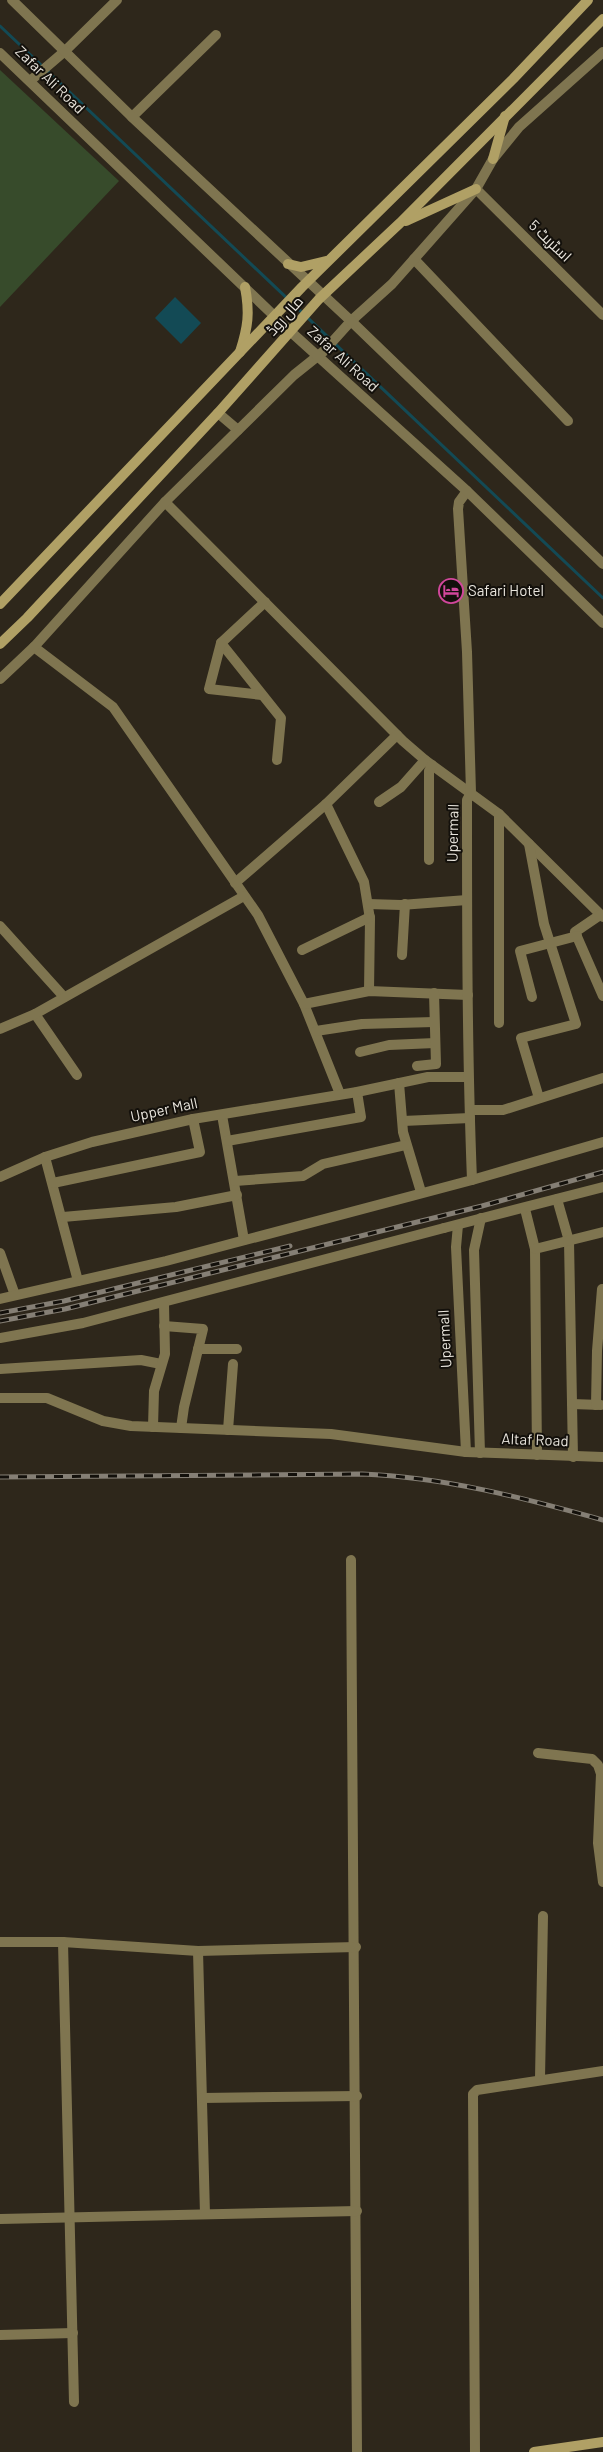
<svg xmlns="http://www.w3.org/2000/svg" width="603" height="2452" font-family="Barlow,Cairo,sans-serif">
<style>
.green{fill:#374b2b}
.water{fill:#134a55}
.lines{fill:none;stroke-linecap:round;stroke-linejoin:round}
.stream{stroke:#134a55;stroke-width:3}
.minor{stroke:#7f7550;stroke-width:10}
.tertiary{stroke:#7f7550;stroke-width:10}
.secondary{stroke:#b0a065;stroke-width:10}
.rail-casing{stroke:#857f75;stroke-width:5}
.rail{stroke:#13100b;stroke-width:3;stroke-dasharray:9;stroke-linecap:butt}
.labels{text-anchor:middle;stroke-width:4;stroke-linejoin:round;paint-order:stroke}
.street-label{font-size:15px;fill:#e9e5dd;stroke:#13100b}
.poi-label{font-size:15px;fill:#e9e5dd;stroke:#13100b;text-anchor:start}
</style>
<rect width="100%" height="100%" fill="#2e271b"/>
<path class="green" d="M0,70L119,181L0,307Z"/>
<path class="water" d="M175,297L201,323L181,344L155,318Z"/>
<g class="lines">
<path class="stream" d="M0,26L603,598"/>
<g class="minor">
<path d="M30,81L65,51L117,0"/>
<path d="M132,117L216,35"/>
<path d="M476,189L603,315"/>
<path d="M414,259L568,421"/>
<path d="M218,413L238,430"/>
<path d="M165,502L403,741L425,760L499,814L603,917"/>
<path d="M221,643L281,718L277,760"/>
<path d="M34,647L113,707L258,915L304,1004L340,1094"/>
<path d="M0,679L34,647L165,502L294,375L324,351L351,321L392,284L476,189L493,159L519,127L603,52"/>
<path d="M262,695L209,689L221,643L265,602"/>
<path d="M379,802L401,787L425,760"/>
<path d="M326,804L364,882L370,919L369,991"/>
<path d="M499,814V1023"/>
<path d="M529,844L544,924L576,1024L521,1038L539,1098"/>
<path d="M429,860V771L432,765"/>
<path d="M235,883L326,804L397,735"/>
<path d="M368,904L401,905L467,900"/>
<path d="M600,915L575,932L603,996"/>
<path d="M0,926L64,997"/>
<path d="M302,950L370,917"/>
<path d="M402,955L405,904"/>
<path d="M532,997L520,951L577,936"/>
<path d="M304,1004L369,991L468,995"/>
<path d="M35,1014L77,1075"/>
<path d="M0,1029L35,1014L244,896"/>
<path d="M316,1031L362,1024L434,1022"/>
<path d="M360,1052L389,1045L435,1043"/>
<path d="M417,1066L436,1064L434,993"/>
<path d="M399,1083L403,1132L421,1192"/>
<path d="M470,1110H503L603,1078"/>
<path d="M222,1115L244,1240"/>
<path d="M403,1121L470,1118"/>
<path d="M227,1141L361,1117L357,1092"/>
<path d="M45,1157L78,1281"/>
<path d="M0,1177L45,1157L92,1142L193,1119L357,1092L428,1077H468"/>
<path d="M235,1181L303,1176L323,1164L406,1145"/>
<path d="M53,1183L200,1152L193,1119"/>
<path d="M557,1199L569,1241L573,1457"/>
<path d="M525,1209L535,1249L537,1455"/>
<path d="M63,1217L176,1207L237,1195"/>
<path d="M458,1225L456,1247L466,1452"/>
<path d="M535,1249L603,1232"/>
<path d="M0,1253L15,1295"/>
<path d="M0,1299L166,1261L472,1180C467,1053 467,927 467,800L471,793L467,652L458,509L459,502L467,491"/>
<path d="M164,1326L203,1329L184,1407L181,1428"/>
<path d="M0,1338L83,1323L444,1228"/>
<path d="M198,1349H237"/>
<path d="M0,1369L141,1360L161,1364"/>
<path d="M0,1398H47L103,1421L131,1426L331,1434L466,1452L603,1457"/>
<path d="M572,1404L601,1405"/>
<path d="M596,1405L597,1351L602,1289"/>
<path d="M153,1427L154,1391L165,1354L164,1303"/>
<path d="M228,1430L233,1364"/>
<path d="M480,1453L474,1250L481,1218"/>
<path d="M351,1560L357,2452"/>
<path d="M538,1753L592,1759L598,1765L601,1774L598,1843L603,1882"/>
<path d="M0,1942H63L198,1951L356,1947"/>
<path d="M63,1942L74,2402"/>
<path d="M198,1951L205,2214"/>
<path d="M540,2079L543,1916"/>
<path d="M202,2098L357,2096"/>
<path d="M0,2219L357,2211"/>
<path d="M0,2335L73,2333"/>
<path d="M475,2452L473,2094L477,2090L603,2071"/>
</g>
<g class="tertiary">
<path d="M12,0L132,117L351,321L603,564"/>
<path d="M0,53L291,332L467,491L603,623"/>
<path d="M472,1180L603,1142"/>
<path d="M444,1228L603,1187"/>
</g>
<g class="secondary">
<path d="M493,159L505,116"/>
<path d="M406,221L476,189"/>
<path d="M288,264L301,267L326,261"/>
<path d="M240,352C248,327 250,313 245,287"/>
<path d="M0,604L302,287L513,79L588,0"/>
<path d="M0,644L27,618L218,413L319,299L400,223L603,19"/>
<path d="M534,2452L603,2442"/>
</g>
<defs>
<g id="rail">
<path d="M0,1313L64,1301L290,1246"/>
<path d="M0,1321L65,1309L482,1206L603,1172"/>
<path d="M0,1477L362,1474C444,1477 524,1498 603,1520"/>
</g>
</defs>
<use href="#rail" class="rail-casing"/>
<use href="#rail" class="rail"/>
</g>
<defs>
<symbol id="hotel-ring" viewBox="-11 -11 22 22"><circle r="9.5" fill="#13100b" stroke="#d1479c" stroke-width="1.5"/><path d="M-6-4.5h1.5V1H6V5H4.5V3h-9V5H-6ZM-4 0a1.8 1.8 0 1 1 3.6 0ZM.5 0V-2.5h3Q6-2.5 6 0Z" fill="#d1479c"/></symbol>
</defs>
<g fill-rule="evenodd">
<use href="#hotel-ring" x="437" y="577" width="28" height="28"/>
</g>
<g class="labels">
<g class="street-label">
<text transform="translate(50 80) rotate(44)" y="5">Zafar Ali Road</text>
<text transform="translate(550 241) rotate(44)" y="5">اسٹریٹ 5</text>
<text transform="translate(285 316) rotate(-49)" y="5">مال روڈ</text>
<text transform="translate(343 359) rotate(42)" y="5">Zafar Ali Road</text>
<text transform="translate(453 833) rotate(-89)" y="5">Upermall</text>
<text transform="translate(164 1110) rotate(-12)" y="5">Upper Mall</text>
<text transform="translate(445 1339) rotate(-93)" y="5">Upermall</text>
<text transform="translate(535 1440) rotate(2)" y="5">Altaf Road</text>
</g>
<g class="poi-label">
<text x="468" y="596">Safari Hotel</text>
</g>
</g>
</svg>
